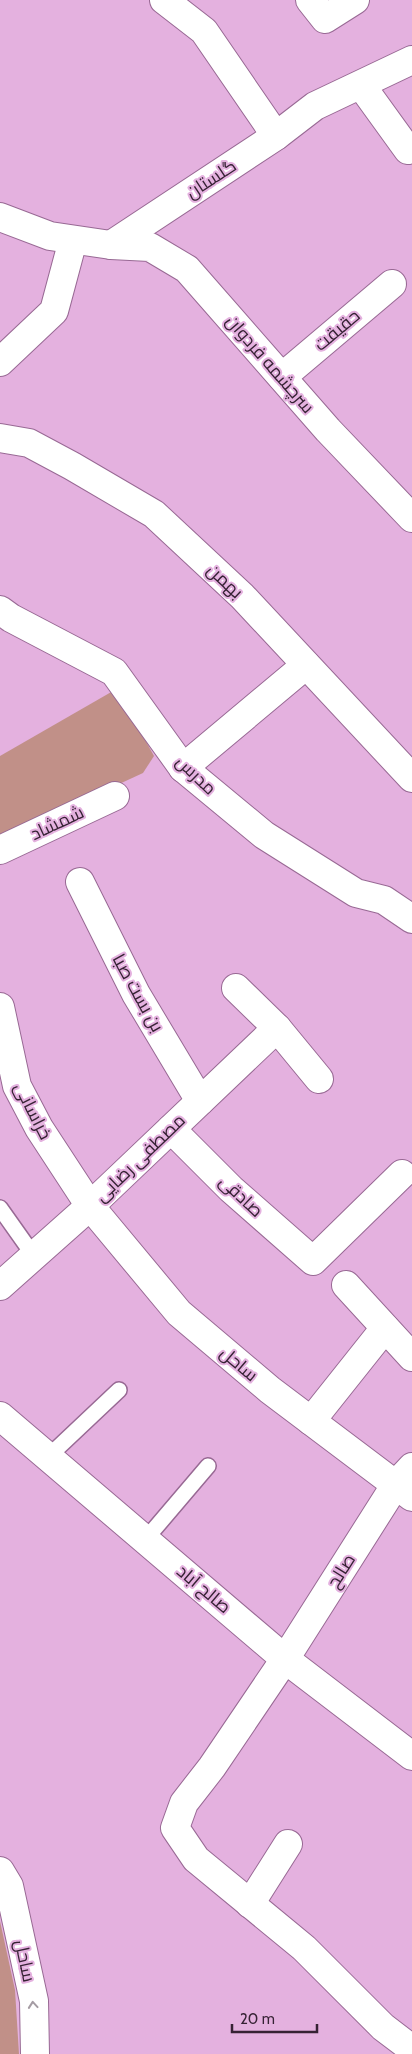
<svg xmlns="http://www.w3.org/2000/svg" width="412" height="2054" font-family="Cabin,Cairo,sans-serif">
<style>
.green{fill:#c19088}
.lines{fill:none;stroke-linecap:round;stroke-linejoin:round}
.service-casing{stroke:#986994;stroke-width:18}
.minor-casing{stroke:#986994;stroke-width:30}
.tertiary-casing{stroke:#986994;stroke-width:30}
.service{stroke:#fff;stroke-width:15}
.minor{stroke:#fff;stroke-width:28}
.tertiary{stroke:#fff;stroke-width:28}
.oneway{stroke:#a59ca4}
.labels{text-anchor:middle;stroke-width:4;stroke-linejoin:round;paint-order:stroke}
.street-label{font-size:18px;fill:#362234;stroke:#e4b1df}
</style>
<rect width="100%" height="100%" fill="#e4b1df"/>
<g class="green">
<path d="M113,691L138,727L154,756L143,773L0,839V756Z"/>
<path d="M0,1921L15,1990L19,2054H0Z"/>
</g>
<g class="lines">
<defs>
<g id="service">
<path d="M0,1208L34,1256"/>
<path d="M48,1457L119,1390"/>
<path d="M145,1540L208,1466"/>
</g>
<g id="minor">
<path d="M164,0L204,31L276,136"/>
<path d="M310,0L325,19L355,0"/>
<path d="M361,85L408,150"/>
<path d="M0,217L50,236L111,245L150,247L187,269L328,430L412,518"/>
<path d="M111,245L276,136L315,106L412,60"/>
<path d="M0,362L54,311L73,240"/>
<path d="M282,377L392,284"/>
<path d="M0,438L29,443L72,466L154,514L242,596L412,778"/>
<path d="M0,610L11,618L114,672L183,768L264,835L356,893L384,900L412,919"/>
<path d="M183,768L306,665"/>
<path d="M0,850L115,796"/>
<path d="M80,882L136,994L200,1101"/>
<path d="M236,988L277,1028L319,1079"/>
<path d="M0,1007L17,1086L39,1128L90,1206L179,1313L270,1390L412,1497"/>
<path d="M171,1129L231,1189L313,1261L402,1174"/>
<path d="M346,1285L412,1357"/>
<path d="M0,1286L90,1206L277,1028"/>
<path d="M0,1416L285,1659L412,1756"/>
<path d="M311,1421L385,1328"/>
<path d="M412,1467L396,1484L285,1659L212,1767L184,1803L175,1828L196,1859L304,1948L383,2027L412,2049"/>
<path d="M250,1904L288,1844"/>
</g>
<path id="tertiary" d="M0,1871L9,1886L34,2001L35,2054"/>
</defs>
<use href="#service" class="service-casing"/>
<use href="#minor" class="minor-casing"/>
<use href="#tertiary" class="tertiary-casing"/>
<use href="#service" class="service"/>
<use href="#minor" class="minor"/>
<use href="#tertiary" class="tertiary"/>
</g>
<defs><path id="oneway-chevron" d="M-2-3.5L2.5 0L-2 3.5" fill="none" stroke-width="1.6" stroke-linecap="round" stroke-linejoin="round" transform="scale(1.25)"/></defs>
<use class="oneway" href="#oneway-chevron" transform="translate(33 2005) rotate(-95)"/>
<g class="labels">
<g class="street-label">
<text transform="translate(211 179) rotate(-33)" y="6">گلستان</text>
<text transform="translate(337 330) rotate(-40)" y="6">حقیقت</text>
<text transform="translate(270 364) rotate(49)" y="6">سرچشمه فردوان</text>
<text transform="translate(225 581) rotate(43)" y="6">بهمن</text>
<text transform="translate(196 775) rotate(44)" y="6">مدرس</text>
<text transform="translate(57 823) rotate(-25)" y="6">شمشاد</text>
<text transform="translate(138 993) rotate(61)" y="6">بن بست صبا</text>
<text transform="translate(33 1111) rotate(63)" y="6">خراسانی</text>
<text transform="translate(140 1158) rotate(-44)" y="6">مصطفی رضایی</text>
<text transform="translate(241 1196) rotate(43)" y="6">صادقی</text>
<text transform="translate(239 1364) rotate(40)" y="6">ساحل</text>
<text transform="translate(341 1571) rotate(-58)" y="6">صالح</text>
<text transform="translate(204 1589) rotate(40)" y="6">صالح آباد</text>
<text transform="translate(25 1961) rotate(78)" y="6">ساحل</text>
</g>
</g>
<path d="M232 2024v8h85v-8" fill="none" stroke="#362234" stroke-width="2.5"/>
<text x="240" y="2024" font-size="15" fill="#362234" stroke="#e4b1df" stroke-width="4" paint-order="stroke">20 m</text>
</svg>
